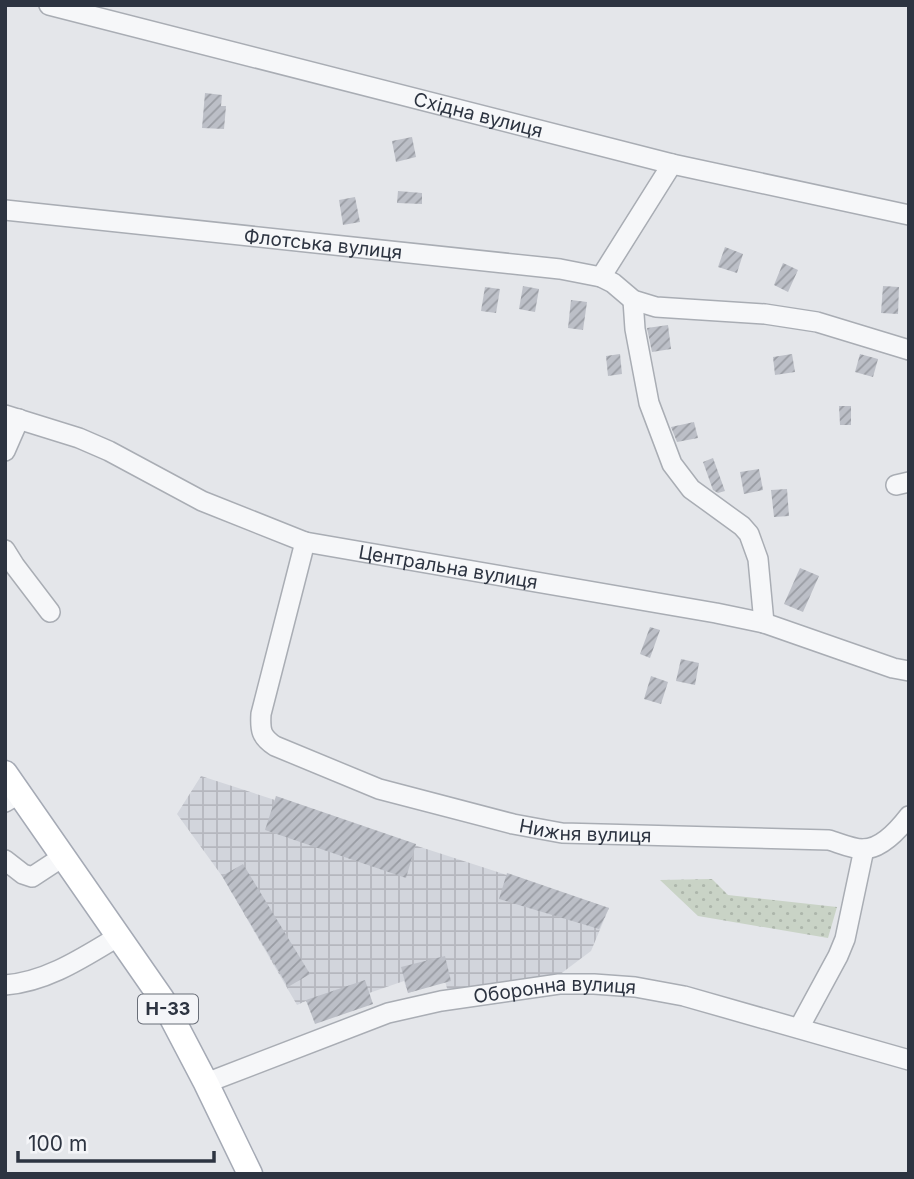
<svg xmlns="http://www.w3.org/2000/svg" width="914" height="1179" font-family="Inter,sans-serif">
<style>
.industrial{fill:url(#industrial-grid)}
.grass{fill:url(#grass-dots)}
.building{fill:url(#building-hatch)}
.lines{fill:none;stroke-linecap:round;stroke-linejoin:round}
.minor-casing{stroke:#a9adb4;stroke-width:22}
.major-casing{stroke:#a5aab5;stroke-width:27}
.minor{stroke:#f6f7f9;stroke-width:19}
.major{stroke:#fff;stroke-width:24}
.labels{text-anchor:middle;stroke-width:5;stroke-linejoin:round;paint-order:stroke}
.shield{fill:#f4f5f8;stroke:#696e78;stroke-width:2}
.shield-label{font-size:18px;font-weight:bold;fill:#2d3441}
.street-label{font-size:19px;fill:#2d3441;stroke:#f4f5f8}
</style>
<defs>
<pattern id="industrial-grid" width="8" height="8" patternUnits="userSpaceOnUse" patternTransform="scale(1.75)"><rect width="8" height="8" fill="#d2d5dc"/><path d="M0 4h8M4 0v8" fill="none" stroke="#b5b7be"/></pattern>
<pattern id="grass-dots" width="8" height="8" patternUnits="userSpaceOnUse" patternTransform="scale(1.75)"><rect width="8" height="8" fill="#c9d3c6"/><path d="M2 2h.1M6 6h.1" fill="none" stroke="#adb6ab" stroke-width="1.8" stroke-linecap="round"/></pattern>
<pattern id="building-hatch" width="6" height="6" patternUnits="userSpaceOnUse" patternTransform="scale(1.75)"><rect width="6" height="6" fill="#bcbfc7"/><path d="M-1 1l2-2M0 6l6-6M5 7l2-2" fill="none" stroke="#999ca3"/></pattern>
</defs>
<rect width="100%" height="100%" fill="#e4e6ea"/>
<path class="industrial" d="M201,776L609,908L591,951L559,975L448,992L445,981L408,993L404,981L311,1013L306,1001L297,1005L222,876L177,814Z"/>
<path class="grass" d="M712,879L728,895L837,907L828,938L698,916L660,880Z"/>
<g class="building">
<path d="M205,93L222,95L221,106H226L224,129L202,128Z"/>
<path d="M412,137L416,157L396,162L392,141Z"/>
<path d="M398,191L422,193V204L397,203Z"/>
<path d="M355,197L360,222L343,225L339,200Z"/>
<path d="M725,247L743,254L737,273L718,267Z"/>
<path d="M783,263L798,270L788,292L774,285Z"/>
<path d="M523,286L539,289L535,312L519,309Z"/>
<path d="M883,286L899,287L898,314L881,313Z"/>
<path d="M485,287L500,289L496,313L481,311Z"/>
<path d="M571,300L587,302L583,330L568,328Z"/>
<path d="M668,325L671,349L652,352L647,328Z"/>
<path d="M620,354L622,374L608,376L606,356Z"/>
<path d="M792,354L795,372L775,375L773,357Z"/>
<path d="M860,354L878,359L873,377L855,372Z"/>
<path d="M839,406H851V425H840Z"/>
<path d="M694,422L698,438L677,442L671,427Z"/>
<path d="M713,458L725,491L718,493L713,490L703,462Z"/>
<path d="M759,469L763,490L744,494L740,472Z"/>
<path d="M787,489L789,516L774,517L771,490Z"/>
<path d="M800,568L819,576L803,612L784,604Z"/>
<path d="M650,627L660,630L650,658L640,654Z"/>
<path d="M681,659L699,663L695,685L676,681Z"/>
<path d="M651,676L668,682L661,704L644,699Z"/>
<path d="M276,796L416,844L406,878L265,830Z"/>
<path d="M243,864L310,974L288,987L222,876Z"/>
<path d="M507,873L609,908L599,929L499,899Z"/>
<path d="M445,956L451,981L408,993L401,967Z"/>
<path d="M365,980L373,1004L315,1024L306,1000Z"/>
</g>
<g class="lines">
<defs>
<g id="minor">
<path id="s1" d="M49,5L672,164L909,215"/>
<path id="s2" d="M5,210L560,269L601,277L613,283L633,300L656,307L765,314L817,322L909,350"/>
<path d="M601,277L672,164"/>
<path d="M633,300L635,329L649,403L672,464L691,489L742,526L749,534L758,559L764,623"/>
<path id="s3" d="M5,415L79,438L109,451L202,501L305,542L716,613L764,623L893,668L909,671"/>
<path d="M5,451L19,419"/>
<path d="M896,485L909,482"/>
<path id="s4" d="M305,542L261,714C260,730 261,737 275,746L379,789L513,824L562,833L829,840C839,843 852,849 863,849C881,849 899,829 909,816"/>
<path d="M5,550L15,566L50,612"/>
<path d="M5,802L20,793"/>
<path d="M5,860L23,874L32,877L64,856"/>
<path d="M5,985C47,982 84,957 119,936"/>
<path d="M799,1028L838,956L845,939L864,849"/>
<path id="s5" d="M206,1083L388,1013L441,1001L559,984H594L635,987L684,996L909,1060"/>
</g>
<path id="major" d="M5,773L162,999L206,1083L250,1174"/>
</defs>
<use href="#minor" class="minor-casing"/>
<use href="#major" class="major-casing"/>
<use href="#minor" class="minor"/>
<use href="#major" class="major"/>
</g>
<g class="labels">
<rect class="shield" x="138" y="994.5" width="60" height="29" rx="5"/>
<g class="shield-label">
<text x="168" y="1015">Н-33</text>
</g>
<g class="street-label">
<text dy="7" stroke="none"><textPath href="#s1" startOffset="443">Східна вулиця</textPath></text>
<text dy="7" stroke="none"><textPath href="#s2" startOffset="320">Флотська вулиця</textPath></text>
<text dy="7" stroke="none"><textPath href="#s3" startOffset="472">Центральна вулиця</textPath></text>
<text dy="7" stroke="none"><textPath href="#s4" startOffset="539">Нижня вулиця</textPath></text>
<text dy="7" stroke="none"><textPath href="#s5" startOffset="364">Оборонна вулиця</textPath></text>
</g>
</g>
<rect width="914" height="1179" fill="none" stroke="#2d3441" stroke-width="14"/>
<path d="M18 1151v10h196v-10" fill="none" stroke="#2d3441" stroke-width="3.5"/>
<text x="28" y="1151" font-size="21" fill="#2d3441" stroke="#f4f5f8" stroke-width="5" paint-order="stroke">100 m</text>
</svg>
